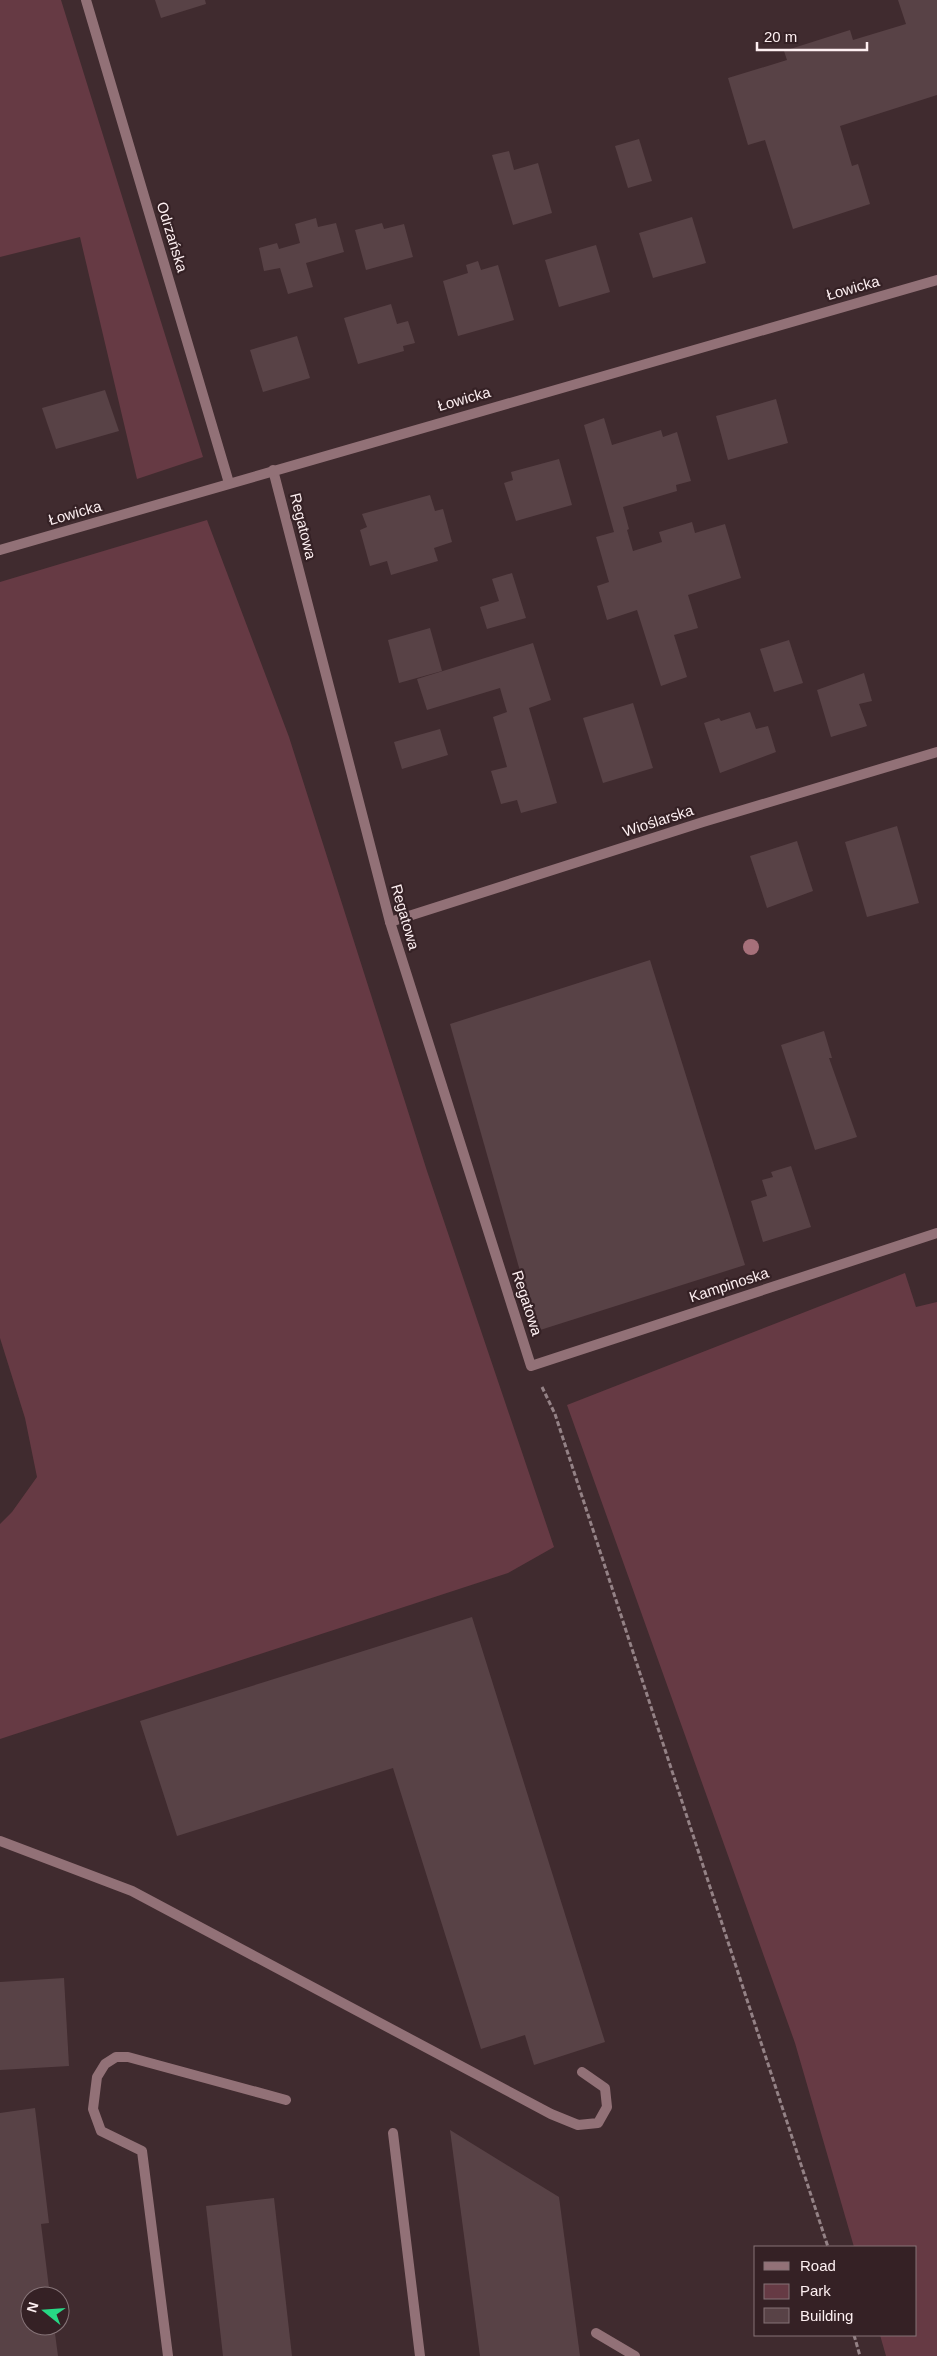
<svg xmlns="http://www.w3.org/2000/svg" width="937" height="2356" font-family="Helvetica,sans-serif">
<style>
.green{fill:#663a44}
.building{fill:#584246}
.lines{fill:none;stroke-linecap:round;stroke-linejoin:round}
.path{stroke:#948286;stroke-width:3;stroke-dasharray:5 2.5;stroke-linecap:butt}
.service{stroke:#927177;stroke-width:10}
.minor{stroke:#927177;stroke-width:10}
.tertiary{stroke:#927177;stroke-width:10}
.tree{fill:#a6707a}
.labels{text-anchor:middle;stroke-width:4.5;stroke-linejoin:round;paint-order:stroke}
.street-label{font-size:15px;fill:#fdeff1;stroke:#352125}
</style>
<rect width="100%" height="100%" fill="#402b2f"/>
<g class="green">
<path d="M0,0H61L203,457L137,479L80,237L0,257Z"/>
<path d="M207,520L289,737L427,1171L554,1547L508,1573L0,1739V1524L12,1512L37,1477L25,1418L0,1338V582Z"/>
<path d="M905,1273L916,1307L937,1302V2356H886L880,2335H916V2247H854L795,2043L567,1405Z"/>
</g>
<g class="building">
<path d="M155,0H205L206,4L161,18Z"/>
<path d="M898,0H937V95L840,126L852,166L858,164L870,204L793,229L765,140L748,145L728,78L787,60L784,51L850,30L853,40L906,24Z"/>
<path d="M639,139L652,181L628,188L615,146Z"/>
<path d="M509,151L514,170L538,163L552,213L513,225L492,155Z"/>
<path d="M692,217L706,263L653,278L639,233Z"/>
<path d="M316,218L318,227L336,223L344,252L306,263L313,287L288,294L280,268L264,271L259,248L277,243L279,249L300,243L295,224Z"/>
<path d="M382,223L384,229L404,224L413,257L366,270L355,230Z"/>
<path d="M596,245L610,292L559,307L545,260Z"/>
<path d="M478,261L481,270L498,265L514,320L458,336L443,281L468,273L466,265Z"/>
<path d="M391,304L397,324L408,321L415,343L403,346L404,351L358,364L344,318Z"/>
<path d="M297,336L310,378L263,392L250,350Z"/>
<path d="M105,390L119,431L56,449L42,408Z"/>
<path d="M776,399L788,443L728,460L716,416Z"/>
<path d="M604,418L612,445L661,430L663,437L677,432L691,481L676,485L677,491L623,507L629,529L627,530L633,551L662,542L659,532L692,522L695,533L725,524L741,578L688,595L698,628L674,635L687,677L661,686L637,610L607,620L597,586L609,582L596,537L614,532L584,425Z"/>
<path d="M559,459L572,505L516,521L504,483L513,480L511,472Z"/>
<path d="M430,495L435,511L443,509L452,542L434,548L438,561L391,575L387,561L370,566L360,530L367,527L362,514Z"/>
<path d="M512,573L526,618L487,629L480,607L499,601L492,579Z"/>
<path d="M430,628L442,671L399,683L388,640Z"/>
<path d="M789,640L803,683L774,692L760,649Z"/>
<path d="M533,643L551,700L529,708L557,803L521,813L517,800L501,804L491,771L507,767L493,717L507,712L500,688L427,710L417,679Z"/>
<path d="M864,673L872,701L859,704L867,726L831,737L817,690Z"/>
<path d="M633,703L653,768L603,783L583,718Z"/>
<path d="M750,712L756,729L768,726L776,752L720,773L704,723L719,718L721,721Z"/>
<path d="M440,729L448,755L402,769L394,742Z"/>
<path d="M897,826L919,903L867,917L845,842Z"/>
<path d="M797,841L813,891L767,908L750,856Z"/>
<path d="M650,960L745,1265L537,1331L450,1024Z"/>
<path d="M824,1031L832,1058H829L857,1137L815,1150L781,1045Z"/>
<path d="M791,1166L811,1227L763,1242L751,1201L767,1196L762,1180L773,1177L771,1172Z"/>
<path d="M472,1617L605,2042L534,2065L525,2035L481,2049L393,1768L177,1836L140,1721Z"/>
<path d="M64,1978L69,2066L0,2070V1982Z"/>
<path d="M35,2108L49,2223L41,2224L50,2296H30V2326H54L58,2356H0V2113Z"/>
<path d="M450,2130L559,2197L580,2356H480Z"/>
<path d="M274,2198L292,2356H223L206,2206Z"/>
</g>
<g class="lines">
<g class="path">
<path d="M542,1387L555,1414L828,2247"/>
<path d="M854,2335L860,2356"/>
</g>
<g class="service">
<path d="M0,1841L132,1891L551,2114L578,2125L598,2123L607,2107L605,2088L582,2072"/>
<path d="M393,2133L420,2356"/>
<path d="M596,2333L635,2356"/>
<path d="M168,2356L142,2151L101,2131L93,2109L97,2077L105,2064L116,2057H128L286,2100"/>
</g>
<g class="minor">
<path d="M86,0L229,483"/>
<path d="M273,470L390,922L531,1366L937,1233"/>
<path d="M390,922L703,822L937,752"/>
</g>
<path class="tertiary" d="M0,550L937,280"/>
</g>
<circle class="tree" cx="751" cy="947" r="8"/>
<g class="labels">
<g class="street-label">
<text transform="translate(172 237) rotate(73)" y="5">Odrzańska</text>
<text transform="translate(853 288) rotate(-16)" y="5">Łowicka</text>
<text transform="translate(464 399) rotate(-16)" y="5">Łowicka</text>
<text transform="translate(75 513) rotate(-16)" y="5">Łowicka</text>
<text transform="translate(303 526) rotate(76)" y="5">Regatowa</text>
<text transform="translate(658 821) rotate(-18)" y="5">Wioślarska</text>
<text transform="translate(405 917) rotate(74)" y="5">Regatowa</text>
<text transform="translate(729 1285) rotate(-18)" y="5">Kampinoska</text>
<text transform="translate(527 1303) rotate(72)" y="5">Regatowa</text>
</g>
</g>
<rect x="754" y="2246" width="162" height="90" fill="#352125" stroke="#857377"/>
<rect x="764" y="2262" width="25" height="8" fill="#927177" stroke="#857377"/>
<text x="800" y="2271" font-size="15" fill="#fdeff1">Road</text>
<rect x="764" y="2284" width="25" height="15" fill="#663a44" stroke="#857377"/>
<text x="800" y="2296" font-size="15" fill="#fdeff1">Park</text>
<rect x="764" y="2308" width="25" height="15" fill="#584246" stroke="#857377"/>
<text x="800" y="2321" font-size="15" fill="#fdeff1">Building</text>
<g transform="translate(45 2311) rotate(287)"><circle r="24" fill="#352125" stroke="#857377"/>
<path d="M0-4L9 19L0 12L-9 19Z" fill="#27d885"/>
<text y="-8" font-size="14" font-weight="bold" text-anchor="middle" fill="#fdeff1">N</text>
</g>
<path d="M757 42v8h110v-8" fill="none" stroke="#fdeff1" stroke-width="2.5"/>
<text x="764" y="42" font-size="15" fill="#fdeff1" stroke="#352125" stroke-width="4" paint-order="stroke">20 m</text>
</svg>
